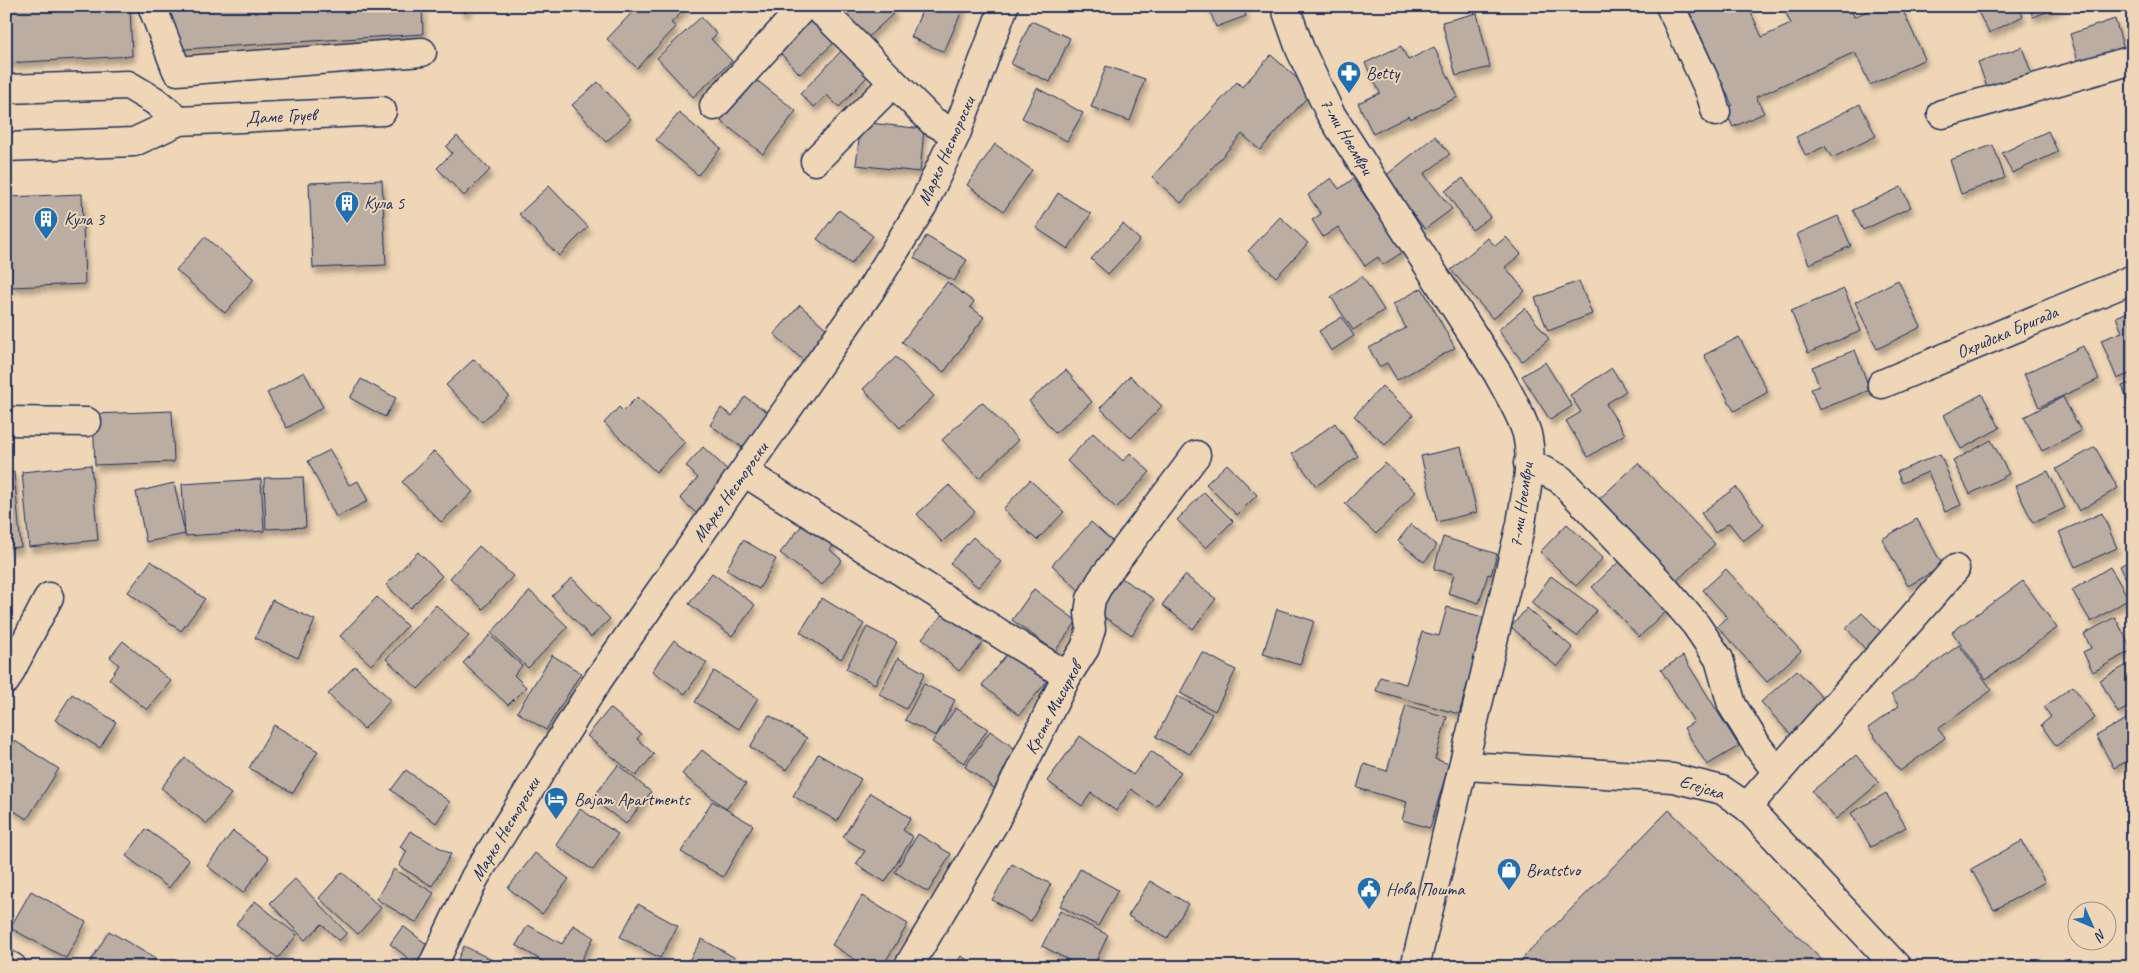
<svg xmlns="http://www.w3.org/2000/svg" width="2139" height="973" font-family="Caveat,sans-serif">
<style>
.building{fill:#bbada1;stroke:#1b2f5e;filter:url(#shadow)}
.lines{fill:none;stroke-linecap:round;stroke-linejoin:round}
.minor-casing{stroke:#1b2f5e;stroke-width:31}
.minor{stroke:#efd6b7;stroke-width:28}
.labels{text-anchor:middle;stroke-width:4;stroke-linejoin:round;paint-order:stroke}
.poi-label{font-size:18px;fill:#1b2f5e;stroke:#efd6b7;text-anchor:start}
.street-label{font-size:18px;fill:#1b2f5e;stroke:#efd6b7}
</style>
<defs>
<filter id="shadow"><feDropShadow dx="3" dy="5.5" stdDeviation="2.5" flood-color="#0004"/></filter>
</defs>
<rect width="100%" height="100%" fill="#efd6b7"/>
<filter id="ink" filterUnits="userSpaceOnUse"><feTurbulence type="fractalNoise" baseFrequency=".02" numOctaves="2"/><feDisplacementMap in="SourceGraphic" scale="10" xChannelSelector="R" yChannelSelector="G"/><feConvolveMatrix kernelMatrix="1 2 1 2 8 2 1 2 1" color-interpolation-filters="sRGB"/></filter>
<g filter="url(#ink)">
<g class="building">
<path d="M6,6H130L132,56L6,63Z"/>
<path d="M207,6H422L423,34L169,50L166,9Z"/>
<path d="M457,6H470L465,13Z"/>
<path d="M638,6L687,7L671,23L676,27L637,68L607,39Z"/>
<path d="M835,6H889L895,12L866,39Z"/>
<path d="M924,6H964L944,52L911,37Z"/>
<path d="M1208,6H1243L1246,16L1216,27Z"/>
<path d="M1687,6H1748L1762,37L1791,24L1783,6H1850L1854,17L1878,6H1901L1925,59L1870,85L1855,52L1756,97L1764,113L1733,127L1724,108L1732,105Z"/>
<path d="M1975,6H2018L2023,16L1989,33Z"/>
<path d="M2029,6H2063L2033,17Z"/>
<path d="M805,12L834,43L800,74L771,43Z"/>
<path d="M1477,13L1490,67L1456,76L1442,22Z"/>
<path d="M701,17L717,34L711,39L732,61L693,97L657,58Z"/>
<path d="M2115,19L2125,53L2080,68L2070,34Z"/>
<path d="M1031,21L1070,38L1050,82L1011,64Z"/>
<path d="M1401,46L1408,60L1434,47L1458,97L1410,119L1409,116L1373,134L1358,103L1380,93L1365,63Z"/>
<path d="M2022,47L2034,81L1990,96L1978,62Z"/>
<path d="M841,51L867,77L839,107L827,95L814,107L800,94Z"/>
<path d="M1271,55L1312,92L1260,150L1242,134L1181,203L1152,177L1237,82L1242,87Z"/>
<path d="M1106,66L1145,79L1130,121L1091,107Z"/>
<path d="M750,75L796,111L763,154L717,118Z"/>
<path d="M598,82L631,119L606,142L572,105Z"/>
<path d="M1037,88L1083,113L1067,141L1022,118Z"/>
<path d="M1860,104L1876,136L1832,158L1825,146L1806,156L1796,137Z"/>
<path d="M679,113L721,148L698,175L656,140Z"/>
<path d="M861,122L924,129L920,172L856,165Z"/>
<path d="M2048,131L2058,152L2012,173L2002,153Z"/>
<path d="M457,136L490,170L464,196L437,168L452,153L446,147Z"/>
<path d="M1435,136L1450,154L1424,174L1452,209L1425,229L1384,177Z"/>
<path d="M995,144L1032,170L1004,211L967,185Z"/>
<path d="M1993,145L2005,178L1961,194L1950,160Z"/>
<path d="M1331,178L1339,189L1353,179L1404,251L1383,265L1378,257L1365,266L1338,227L1323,237L1312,220L1321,214L1308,195Z"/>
<path d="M1463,178L1490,217L1472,230L1445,191Z"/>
<path d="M382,180L386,265L313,268L309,183Z"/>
<path d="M549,186L588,227L559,256L519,214Z"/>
<path d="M1901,187L1911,207L1863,230L1853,210Z"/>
<path d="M1058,193L1091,214L1068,249L1036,228Z"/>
<path d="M82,194L85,284L11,287L8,197Z"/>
<path d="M839,210L873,236L851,264L817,239Z"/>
<path d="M1838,216L1851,246L1809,264L1797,234Z"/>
<path d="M1280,217L1308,243L1276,277L1248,251Z"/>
<path d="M1123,224L1140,240L1108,274L1091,259Z"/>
<path d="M926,236L967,260L954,281L914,258Z"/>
<path d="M205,237L254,279L225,313L176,270Z"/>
<path d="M1506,237L1521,254L1505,267L1525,291L1493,319L1451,270L1488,238L1495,246Z"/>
<path d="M1362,276L1384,310L1353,330L1331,297Z"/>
<path d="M1898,280L1921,327L1877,349L1855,302Z"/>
<path d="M1579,281L1592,314L1548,331L1535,298Z"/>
<path d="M947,282L974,302L970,307L984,317L944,372L902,342Z"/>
<path d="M1422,288L1455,348L1397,380L1387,363L1379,367L1369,348L1406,328L1393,304Z"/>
<path d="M1844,289L1861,331L1808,353L1791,311Z"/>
<path d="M800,305L830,332L804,361L774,334Z"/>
<path d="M1525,308L1549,339L1522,361L1498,330Z"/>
<path d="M2133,310V372L2117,379L2101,340L2122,332L2116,317Z"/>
<path d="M1342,317L1354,336L1331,351L1319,331Z"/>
<path d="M1739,337L1768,392L1734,411L1704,355Z"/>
<path d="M2083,346L2099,379L2039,407L2024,374Z"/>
<path d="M1855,350L1870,390L1819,410L1811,389L1819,386L1812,367Z"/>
<path d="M896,357L934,396L900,428L863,389Z"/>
<path d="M474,359L509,396L482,422L446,385Z"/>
<path d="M1545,362L1572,406L1550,420L1522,376Z"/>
<path d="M1612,368L1626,391L1606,404L1625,434L1588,457L1566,421L1581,412L1570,395Z"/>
<path d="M1066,370L1092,402L1055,433L1029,401Z"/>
<path d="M304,372L323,407L287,428L267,393Z"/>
<path d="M1130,376L1162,406L1131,438L1100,408Z"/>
<path d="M361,379L396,398L385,417L350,398Z"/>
<path d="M2133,382V412L2122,386Z"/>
<path d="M1382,386L1413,415L1385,445L1354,416Z"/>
<path d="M1982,394L2000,428L1961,449L1944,415Z"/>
<path d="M637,397L685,442L656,472L604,423L619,407L623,411Z"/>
<path d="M745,397L769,413L745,449L710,425L721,408L732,416Z"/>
<path d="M2063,397L2081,431L2042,451L2024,417Z"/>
<path d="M982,402L1018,440L979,478L942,440Z"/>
<path d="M172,411L174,462L95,465L93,414Z"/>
<path d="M1335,423L1358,456L1316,486L1292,454Z"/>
<path d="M1093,433L1123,461L1130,453L1150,472L1116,508L1067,461Z"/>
<path d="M1991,440L2009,474L1970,494L1953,461Z"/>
<path d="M703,447L734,476L697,514L680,498L698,478L686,466Z"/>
<path d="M1461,447L1477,512L1437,522L1421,456Z"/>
<path d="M2095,447L2118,488L2079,511L2056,469Z"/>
<path d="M330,450L349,485L358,481L368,501L336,517L308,461Z"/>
<path d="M434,451L473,492L441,522L402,482Z"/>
<path d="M1940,454L1961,505L1945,512L1928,472L1902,483L1897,472Z"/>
<path d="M1385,463L1416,492L1376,534L1345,504Z"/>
<path d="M1638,463L1715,544L1671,586L1594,504Z"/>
<path d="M1227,464L1257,495L1237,515L1206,484Z"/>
<path d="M91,465L98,540L29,547L22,472Z"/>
<path d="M2048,471L2065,508L2033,523L2015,486Z"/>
<path d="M14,472L21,547L6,548V473Z"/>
<path d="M303,477L306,527L266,529L264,478Z"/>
<path d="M261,479L264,531L185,536L182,484Z"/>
<path d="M1030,480L1064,512L1037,540L1003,509Z"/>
<path d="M174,483L185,534L146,542L136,492Z"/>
<path d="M949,485L975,512L942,542L917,514Z"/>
<path d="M1736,487L1764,525L1743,541L1729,523L1715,533L1701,513Z"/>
<path d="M1204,492L1233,521L1206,548L1177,520Z"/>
<path d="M2102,513L2117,548L2075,567L2059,532Z"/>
<path d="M1917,519L1943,566L1908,586L1882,539Z"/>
<path d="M806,520L835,543L830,550L842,560L822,585L780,553Z"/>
<path d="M1091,522L1122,550L1082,593L1052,565Z"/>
<path d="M1411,524L1437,546L1424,562L1398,541Z"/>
<path d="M1567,524L1603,558L1576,586L1540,552Z"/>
<path d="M973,537L1001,562L978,587L950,563Z"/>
<path d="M1443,537L1497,554L1491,575L1488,574L1479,603L1448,593L1454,574L1434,569Z"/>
<path d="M743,540L776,559L759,589L726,570Z"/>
<path d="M479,546L513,576L483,609L450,578Z"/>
<path d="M418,552L442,576L410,608L386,585Z"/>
<path d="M1624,557L1672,606L1639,637L1592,587Z"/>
<path d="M2133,559V593L2120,566Z"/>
<path d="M151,561L205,599L181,631L128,592Z"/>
<path d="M2110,567L2129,599L2091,622L2072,590Z"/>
<path d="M1726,569L1801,651L1767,682L1717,626L1727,617L1703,590Z"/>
<path d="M712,573L755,605L732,636L689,604Z"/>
<path d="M1185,575L1216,599L1193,629L1162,605Z"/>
<path d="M1551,576L1597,610L1577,636L1531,603Z"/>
<path d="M572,578L610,619L591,637L552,596Z"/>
<path d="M1121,578L1154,599L1132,635L1098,613Z"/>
<path d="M2023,581L2057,628L1986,679L1952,632Z"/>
<path d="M1034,589L1077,621L1055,651L1012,620Z"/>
<path d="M530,591L568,627L528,668L491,633Z"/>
<path d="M377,597L407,626L371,665L340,636Z"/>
<path d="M822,598L864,624L841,659L800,632Z"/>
<path d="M272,600L315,620L298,658L255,638Z"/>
<path d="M436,605L469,636L418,689L386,659Z"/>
<path d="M1447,607L1486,618L1459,714L1376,691L1380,677L1406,684L1422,632L1439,636Z"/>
<path d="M1527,608L1573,648L1557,667L1511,627Z"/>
<path d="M1277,609L1314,621L1300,665L1263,654Z"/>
<path d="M946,611L983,643L959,671L922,638Z"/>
<path d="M1862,613L1885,636L1868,652L1846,628Z"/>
<path d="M2115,617L2132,650L2093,672L2083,652L2091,648L2084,634Z"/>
<path d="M867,627L897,642L875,684L846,669Z"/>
<path d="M490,635L522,666L514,675L526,687L508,705L463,663Z"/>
<path d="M674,640L707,663L685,694L652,671Z"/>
<path d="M123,641L171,681L147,710L109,679L119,665L110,657Z"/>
<path d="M1959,645L1992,690L1938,729L1945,738L1900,771L1868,728L1899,706L1891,695Z"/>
<path d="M1011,649L1048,680L1019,715L982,685Z"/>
<path d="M1202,652L1236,670L1215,711L1180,693Z"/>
<path d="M552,655L581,673L546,730L517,712Z"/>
<path d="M1683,656L1739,746L1707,765L1684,728L1694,722L1661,670Z"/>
<path d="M898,658L925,673L906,709L879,694Z"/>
<path d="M2132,662L2133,704L2118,713L2100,680Z"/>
<path d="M355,666L391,700L364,729L328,694Z"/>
<path d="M1797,670L1827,703L1792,736L1761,702Z"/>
<path d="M714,671L758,698L739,729L695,702Z"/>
<path d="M924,684L955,700L936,736L905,720Z"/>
<path d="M2073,686L2095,718L2056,746L2041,725L2051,717L2044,707Z"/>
<path d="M72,694L116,722L100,748L55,720Z"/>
<path d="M1177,696L1212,714L1190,754L1156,737Z"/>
<path d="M1406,705L1447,717L1435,759L1449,764L1430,828L1402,820L1407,802L1357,788L1364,764L1387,771Z"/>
<path d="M610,708L641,734L637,739L654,754L636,776L587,736Z"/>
<path d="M956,708L988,729L964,763L932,742Z"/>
<path d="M769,715L807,738L787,770L750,747Z"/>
<path d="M2128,718L2133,727V758L2114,768L2096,736Z"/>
<path d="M274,725L318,751L293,793L249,768Z"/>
<path d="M990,731L1023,754L997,790L965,767Z"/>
<path d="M1080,736L1133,775L1151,751L1181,772L1156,807L1131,789L1116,811L1091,793L1082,806L1047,781Z"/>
<path d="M15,741L59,769L27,819L6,806V756Z"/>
<path d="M702,750L746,784L726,809L682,774Z"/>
<path d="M818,754L861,779L837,821L793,796Z"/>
<path d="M1856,755L1879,783L1836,819L1812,791Z"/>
<path d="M185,758L231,794L207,824L161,788Z"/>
<path d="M618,765L651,792L626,824L592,799Z"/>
<path d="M406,770L450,802L436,823L391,790Z"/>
<path d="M870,793L911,818L903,830L913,837L885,882L856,864L865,851L843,837Z"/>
<path d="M1886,793L1906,827L1871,847L1851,813Z"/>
<path d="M712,801L753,825L723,877L681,852Z"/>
<path d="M580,809L618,834L593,870L556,845Z"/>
<path d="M1669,810L1829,967H1514Z"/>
<path d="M146,829L189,860L169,888L126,856Z"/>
<path d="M233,831L269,858L243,893L207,866Z"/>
<path d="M410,831L451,854L432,886L399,866L407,851L400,847Z"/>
<path d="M918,834L951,854L928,892L895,872Z"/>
<path d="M2022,841L2045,882L1994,910L1971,869Z"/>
<path d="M535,853L569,879L542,914L508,888Z"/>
<path d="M1012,864L1051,884L1031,921L992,900Z"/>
<path d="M394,869L434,893L417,923L376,899Z"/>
<path d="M1080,869L1118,890L1098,926L1060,906Z"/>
<path d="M342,872L381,908L358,934L319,898Z"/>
<path d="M295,879L347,933L339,941L322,924L305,940L270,903Z"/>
<path d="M1150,881L1188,904L1167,939L1128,916Z"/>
<path d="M31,891L86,922L66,958L10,928Z"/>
<path d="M862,896L908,924L882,967H867L832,945Z"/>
<path d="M255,901L297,935L278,958L236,924Z"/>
<path d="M638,904L678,926L660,958L620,937Z"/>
<path d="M1060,911L1108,935L1093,967H1082L1042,946Z"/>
<path d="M528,925L562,944L573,925L594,937L577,967H552L516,945Z"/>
<path d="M403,926L429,946L416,964L390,944Z"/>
<path d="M109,931L156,959L151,967H87Z"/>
<path d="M702,939L735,958L730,967H685Z"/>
<path d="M464,946L506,967H454Z"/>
<path d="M961,956L979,967H954Z"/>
</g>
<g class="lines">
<defs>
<g id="minor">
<path d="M152,6L177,71L422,52"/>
<path d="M814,6L826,15L932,121L956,134"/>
<path d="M1285,6L1300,49L1330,113L1498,374C1508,393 1521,413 1527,434C1534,463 1525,495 1521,524L1415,967"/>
<path d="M1670,6L1710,92L1716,112"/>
<path d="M6,89L128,85L155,101L179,121"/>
<path d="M714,106L804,6"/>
<path d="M1942,114L2133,60"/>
<path d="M6,147L134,142L179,121L382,111"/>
<path d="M815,161L893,83"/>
<path d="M1882,384L2133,279"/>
<path d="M6,421L87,422"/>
<path d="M1528,463L1560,479L1660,583L1696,625L1719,659L1732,705L1758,747L1777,772"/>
<path d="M744,472L1067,676"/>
<path d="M6,680L49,597"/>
<path d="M1465,766L1673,778L1722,790L1747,807L1897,967"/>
<path d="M1747,807L1955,569"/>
<path d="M6,964L12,967"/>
<path d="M432,967L475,877L598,680L870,291L923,205L956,134L1004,6"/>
<path d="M908,967L994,823L1067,676L1085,648L1091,629L1089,613L1091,599L1101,581L1196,455"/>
</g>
</defs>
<use href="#minor" class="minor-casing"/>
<use href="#minor" class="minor"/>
</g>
</g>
<defs>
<symbol id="pharmacy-pin" viewBox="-11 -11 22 30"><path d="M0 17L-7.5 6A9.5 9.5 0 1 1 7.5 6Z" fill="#1f6fb2" stroke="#efd6b7"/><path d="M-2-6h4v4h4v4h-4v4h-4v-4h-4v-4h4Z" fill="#fff"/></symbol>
<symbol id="building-pin" viewBox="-11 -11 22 30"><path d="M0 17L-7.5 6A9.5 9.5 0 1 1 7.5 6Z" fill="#1f6fb2" stroke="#efd6b7"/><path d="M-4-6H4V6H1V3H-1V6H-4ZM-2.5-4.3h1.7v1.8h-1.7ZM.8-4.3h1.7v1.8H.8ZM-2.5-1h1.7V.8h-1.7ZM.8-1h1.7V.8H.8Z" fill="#fff"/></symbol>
<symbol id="hotel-pin" viewBox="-11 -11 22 30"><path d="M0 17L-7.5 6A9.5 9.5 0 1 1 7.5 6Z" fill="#1f6fb2" stroke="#efd6b7"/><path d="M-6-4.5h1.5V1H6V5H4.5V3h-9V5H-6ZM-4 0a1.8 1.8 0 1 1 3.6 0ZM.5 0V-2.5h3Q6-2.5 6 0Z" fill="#fff"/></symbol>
<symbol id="shop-pin" viewBox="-11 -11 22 30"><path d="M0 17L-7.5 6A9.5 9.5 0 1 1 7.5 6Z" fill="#1f6fb2" stroke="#efd6b7"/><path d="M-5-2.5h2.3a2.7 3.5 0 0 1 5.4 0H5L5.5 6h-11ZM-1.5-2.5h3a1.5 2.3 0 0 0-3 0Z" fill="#fff"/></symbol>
<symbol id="civic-pin" viewBox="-11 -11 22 30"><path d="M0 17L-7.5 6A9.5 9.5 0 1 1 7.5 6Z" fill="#1f6fb2" stroke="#efd6b7"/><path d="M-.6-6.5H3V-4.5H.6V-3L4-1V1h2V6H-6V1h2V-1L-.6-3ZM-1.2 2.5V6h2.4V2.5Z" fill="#fff"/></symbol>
</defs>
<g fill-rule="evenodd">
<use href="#pharmacy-pin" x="1335" y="59" width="28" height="38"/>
<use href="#building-pin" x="333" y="189" width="28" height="38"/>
<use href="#building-pin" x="32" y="205" width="28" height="38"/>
<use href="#hotel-pin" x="542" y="785" width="28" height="38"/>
<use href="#shop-pin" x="1495" y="856" width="28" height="38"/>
<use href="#civic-pin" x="1355" y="875" width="28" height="38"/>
</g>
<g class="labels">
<g class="poi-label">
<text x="1366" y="79">Betty</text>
<text x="364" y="209">Кула 5</text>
<text x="64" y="225">Кула 3</text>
<text x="574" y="805">Bajam Apartments</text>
<text x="1526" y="876">Bratstvo</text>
<text x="1386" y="895">Нова Пошта</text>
</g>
<g class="street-label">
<text transform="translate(281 116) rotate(-3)" y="6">Даме Груев</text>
<text transform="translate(1347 136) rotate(59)" y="6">7-ми Ноември</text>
<text transform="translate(946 151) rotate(-66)" y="6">Марко Нестороски</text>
<text transform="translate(2007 332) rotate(-23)" y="6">Охридска Бригада</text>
<text transform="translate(730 492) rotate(-55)" y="6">Марко Нестороски</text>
<text transform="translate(1521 505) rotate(-82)" y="6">7-ми Ноември</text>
<text transform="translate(1053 708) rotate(-62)" y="6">Крсте Мисирков</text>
<text transform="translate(1702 787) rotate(17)" y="6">Егејска</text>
<text transform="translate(505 829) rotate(-59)" y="6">Марко Нестороски</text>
</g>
</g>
<rect width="2139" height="973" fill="none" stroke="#efd6b7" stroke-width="25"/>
<rect x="12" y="12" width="2114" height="948" fill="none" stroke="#1b2f5e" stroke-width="2" filter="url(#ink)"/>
<g transform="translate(2092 926) rotate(135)"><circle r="24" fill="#efd6b7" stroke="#9a9393"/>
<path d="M0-4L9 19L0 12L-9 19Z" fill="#1f6fb2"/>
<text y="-8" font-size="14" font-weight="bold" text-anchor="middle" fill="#1b2f5e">N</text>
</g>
</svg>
